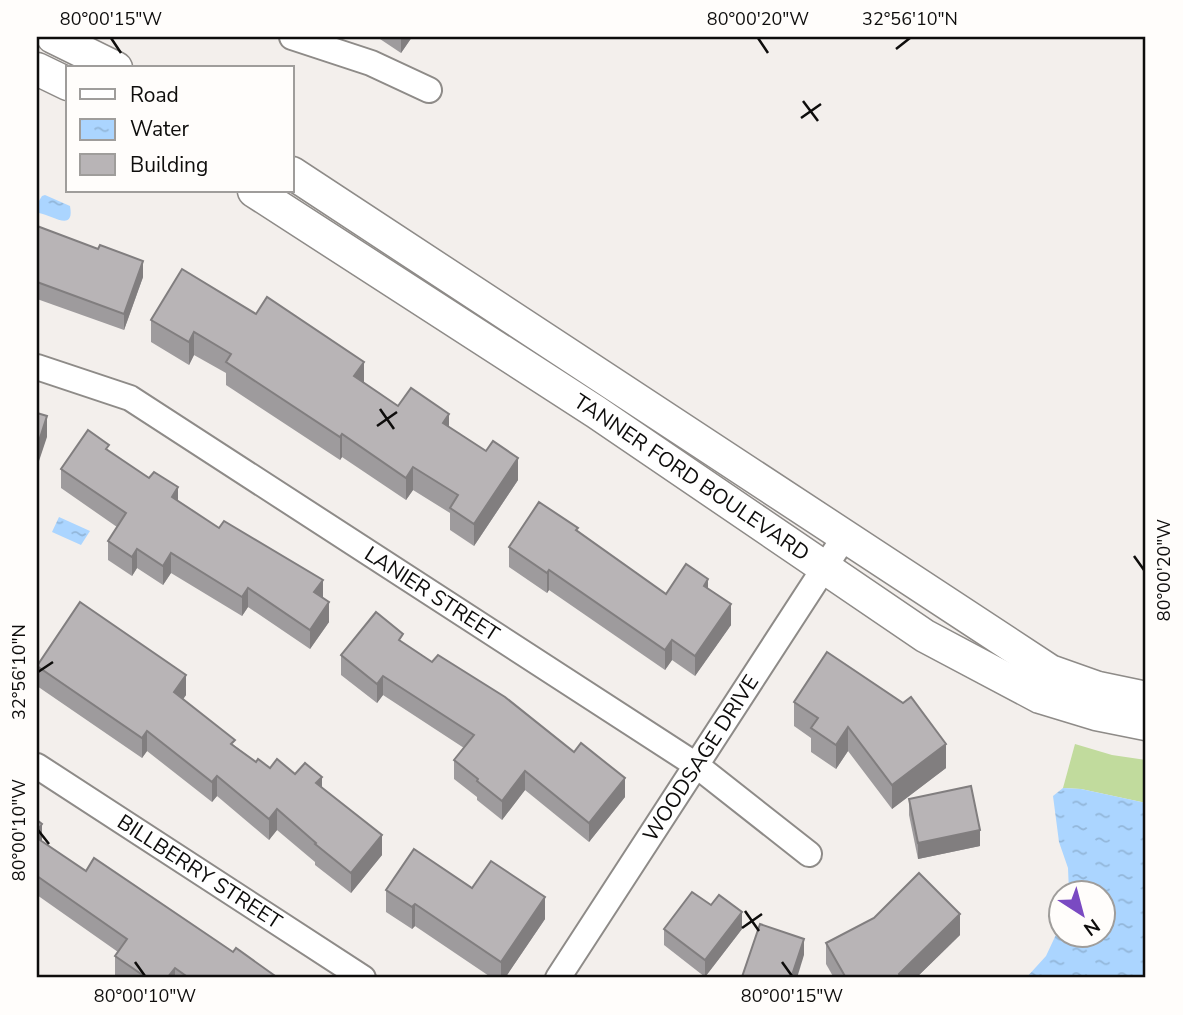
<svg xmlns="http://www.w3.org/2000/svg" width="1183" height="1015" font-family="'Nunito Sans',sans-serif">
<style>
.green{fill:#c1db9d}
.water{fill:url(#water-ripples)}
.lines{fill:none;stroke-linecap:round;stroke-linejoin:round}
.minor-casing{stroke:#8e8b88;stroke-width:28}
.tertiary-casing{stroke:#8e8b88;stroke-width:35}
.minor{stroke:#fff;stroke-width:24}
.tertiary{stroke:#fff;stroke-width:32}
.wall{fill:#9e9b9d}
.shaded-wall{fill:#817e7f}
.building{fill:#b8b4b6;stroke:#817e7f;stroke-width:2}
.ticks{fill:none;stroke:#0e0d0c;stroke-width:2.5}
.labels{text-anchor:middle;stroke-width:7;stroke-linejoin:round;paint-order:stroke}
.street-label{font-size:21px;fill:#0e0d0c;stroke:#fffdfb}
.neatline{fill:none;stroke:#0e0d0c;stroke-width:2.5}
.ticks-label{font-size:18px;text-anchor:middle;fill:#0e0d0c}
</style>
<defs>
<pattern id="water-ripples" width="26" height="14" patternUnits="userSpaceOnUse" patternTransform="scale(1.75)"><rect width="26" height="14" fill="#abd5ff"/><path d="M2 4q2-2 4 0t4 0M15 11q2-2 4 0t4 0" fill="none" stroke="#92b6d9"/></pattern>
</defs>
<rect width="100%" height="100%" fill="#f3efec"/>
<path class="green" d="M1075,744L1112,755L1146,760V803L1081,789L1063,788Z"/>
<g class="water">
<path d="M45,195L70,206C75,233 52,215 39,213L37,204L42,196Z"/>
<path d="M59,517L90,531L81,545L52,532Z"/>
<path d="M1063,788L1081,789L1146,803V978H1026L1046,956L1060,926V934H1102V892H1069L1068,868L1059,842L1053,796Z"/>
</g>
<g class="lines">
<defs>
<g id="minor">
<path d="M292,37L371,63L429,90"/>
<path id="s1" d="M37,367L130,398L696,765L809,854"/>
<path id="s2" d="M37,766L363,978"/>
<path id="s3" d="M558,978L845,536"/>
</g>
<g id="tertiary">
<path d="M53,37L116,68"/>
<path d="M37,69L68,84"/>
<path d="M292,173L1050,671L1098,688L1146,698"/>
<path id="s4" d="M254,191L596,412L925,636L1040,697L1096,714L1146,724"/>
</g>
</defs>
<use href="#minor" class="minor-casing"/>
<use href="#tertiary" class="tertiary-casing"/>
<use href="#minor" class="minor"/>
<use href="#tertiary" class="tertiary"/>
</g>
<g class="wall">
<path d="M377,37H412L401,53Z"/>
<path d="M37,226L143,277L124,330L37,299Z"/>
<path d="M151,320L364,383L398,406L449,427L518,480L474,546L450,530V513L413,490L406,500L342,457L340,460L226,385V373L194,355L189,365L151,342Z"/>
<path d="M109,451L178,501L323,598L329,622L310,649L248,607L242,616L171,573L163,585L137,568L132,576L108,560V541L117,527L61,488V469Z"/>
<path d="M578,532L666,594L708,589L731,625L695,676L672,660L665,670L549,590L547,593L509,567V547Z"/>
<path d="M403,643L625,797L589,842L525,790L502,820L477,800V797L454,779V760L464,748L383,695L377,703L341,675V655Z"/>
<path d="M37,666L186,695L183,699L235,746L256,762L270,768L295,774L322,787L382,855L351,893L315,865V862L277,830L269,840L217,796L212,802L147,751L142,758L37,686Z"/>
<path d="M794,702L946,768L892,809L848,751L836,769L811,752V738L794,726Z"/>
<path d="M909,799L980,846L918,859L909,815Z"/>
<path d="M37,820L42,841L86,871L278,978H119L115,975V956L118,952L37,895Z"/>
<path d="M472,888L545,919L505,978H492L415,926L412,929L386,912V890Z"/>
<path d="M664,929H742L705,977L664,945Z"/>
<path d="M960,935L916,978H834L826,964V943Z"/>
</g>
<g class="shaded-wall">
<path d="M401,37H412L401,53Z"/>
<path d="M143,261V277L124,330V314Z"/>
<path d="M194,332V355L189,365V342Z"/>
<path d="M364,362V385L354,376Z"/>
<path d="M449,414V436L443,423Z"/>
<path d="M47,416V437L37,467V447Z"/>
<path d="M342,434V457L340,460V437Z"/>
<path d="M518,458V480L474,546V524Z"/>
<path d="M413,467V490L406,500V478Z"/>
<path d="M178,487V507L172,497Z"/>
<path d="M137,549V568L132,576V557Z"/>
<path d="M171,553V573L163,585V566Z"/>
<path d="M549,570V590L547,593V573Z"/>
<path d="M708,579V599L704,586Z"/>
<path d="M323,580V599L314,592Z"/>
<path d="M248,588V607L242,616V597Z"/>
<path d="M329,602V622L310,649V630Z"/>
<path d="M731,604V625L695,676V656Z"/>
<path d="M672,640V660L665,670V650Z"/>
<path d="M186,675V695L174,712V692Z"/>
<path d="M383,676V695L377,703V684Z"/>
<path d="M848,727V751L836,769V745Z"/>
<path d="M147,731V751L142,758V738Z"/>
<path d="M946,744V768L892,809V785Z"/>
<path d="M525,771V790L502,820V801Z"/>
<path d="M217,776V796L212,802V782Z"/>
<path d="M322,777V797L316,783Z"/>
<path d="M625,778V797L589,842V823Z"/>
<path d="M277,809V830L269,840V819Z"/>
<path d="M42,824V843L37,850V831Z"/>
<path d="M980,830V846L918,859V843Z"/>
<path d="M382,835V855L351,893V873Z"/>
<path d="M545,897V919L505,978H501V962Z"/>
<path d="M415,904V926L412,929V907Z"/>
<path d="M742,912V929L705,977V960Z"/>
<path d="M960,914V935L916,978H899V974Z"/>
<path d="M804,939V955L797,978H791Z"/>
<path d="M175,968V978H167Z"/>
</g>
<g class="building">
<path d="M37,226L98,249L100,245L143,261L124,314L37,282Z"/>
<path d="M182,269L256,314L267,297L364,362L354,376L398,406L411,388L449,414L443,423L486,451L493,441L518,458L474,524L450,508L458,495L413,467L406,478L342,434L340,437L226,362L231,354L194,332L189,342L151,320Z"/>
<path d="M37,413L47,416L37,447Z"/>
<path d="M88,430L109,445L106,449L149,478L154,472L178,487L172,497L219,528L224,521L323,580L314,592L329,602L310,630L248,588L242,597L171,553L163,566L137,549L132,557L108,541L126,513L61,469Z"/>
<path d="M539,502L578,528L576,530L666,594L686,564L708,579L704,586L731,604L695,656L672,640L665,650L549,570L547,573L509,547Z"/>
<path d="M80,602L186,675L174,692L235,740L231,744L256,762L258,759L270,768L277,759L295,774L305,763L322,777L316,783L382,835L351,873L315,844L316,843L277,809L269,819L217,776L212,782L147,731L142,738L37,666Z"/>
<path d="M376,612L403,634L399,640L432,662L438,655L505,697L574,752L581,743L625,778L589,823L525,771L502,801L477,781L478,779L454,760L474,735L383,676L377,684L341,655Z"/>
<path d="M827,652L903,703L911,697L946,744L892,785L848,727L836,745L811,728L818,718L794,702Z"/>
<path d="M971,786L980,830L918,843L909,799Z"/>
<path d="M37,820L42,824L37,831Z"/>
<path d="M37,838L86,871L94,858L233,952L236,948L278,978H189L175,968L167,978H147L115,956L127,939L37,876Z"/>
<path d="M414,849L472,888L491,861L545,897L501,962L415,904L412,907L386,890Z"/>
<path d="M919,873L960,914L899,974L901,978H846L826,943L874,918Z"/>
<path d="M692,892L711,905L719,895L742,912L705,960L664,929Z"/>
<path d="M760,924L804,939L791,978H747L742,977Z"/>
</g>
<path class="ticks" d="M111,38L121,53M758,38L768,53M896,49L910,38M803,101L818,121M801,118L821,104M380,409L394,429M377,426L397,412M1134,556L1144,570M38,672L53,662M38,830L49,844M745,911L759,931M742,928L762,914M135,962L145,976M782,962L792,976"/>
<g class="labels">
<g class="street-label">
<text dy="7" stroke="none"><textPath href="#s4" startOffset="523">TANNER FORD BOULEVARD</textPath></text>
<text dy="7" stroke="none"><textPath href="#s1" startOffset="458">LANIER STREET</textPath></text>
<text dy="7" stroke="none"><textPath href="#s3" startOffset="262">WOODSAGE DRIVE</textPath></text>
<text dy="7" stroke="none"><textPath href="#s2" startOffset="194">BILLBERRY STREET</textPath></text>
</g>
</g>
<rect width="1183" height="1015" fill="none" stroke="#fffdfb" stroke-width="77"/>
<rect x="66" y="66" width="228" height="126" fill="#fffdfb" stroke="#9f9d9b" stroke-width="2"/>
<rect x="80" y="89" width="35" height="10" fill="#ffffff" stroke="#9f9d9b" stroke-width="2"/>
<text x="130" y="102" font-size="21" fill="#0e0d0c">Road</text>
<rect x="80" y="119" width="35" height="21" fill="url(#water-ripples)" stroke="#9f9d9b" stroke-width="2"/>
<text x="130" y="136" font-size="21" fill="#0e0d0c">Water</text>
<rect x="80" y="154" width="35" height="21" fill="#b8b4b6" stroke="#9f9d9b" stroke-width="2"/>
<text x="130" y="172" font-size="21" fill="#0e0d0c">Building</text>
<g transform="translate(1082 914) rotate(144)"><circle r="33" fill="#fffdfb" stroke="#9f9d9b" stroke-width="2"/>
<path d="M0-5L12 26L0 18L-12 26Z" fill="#7a4ac2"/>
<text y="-10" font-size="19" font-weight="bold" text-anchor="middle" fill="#0e0d0c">N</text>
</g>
<rect x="38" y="38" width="1106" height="938" class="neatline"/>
<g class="ticks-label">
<text x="111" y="25">80°00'15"W</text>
<text x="758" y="25">80°00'20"W</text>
<text x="910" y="25">32°56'10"N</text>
<text transform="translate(1164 570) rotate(-90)" y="6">80°00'20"W</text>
<text transform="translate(19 672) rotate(-90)" y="6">32°56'10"N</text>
<text transform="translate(19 830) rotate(-90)" y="6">80°00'10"W</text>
<text x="145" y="1002">80°00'10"W</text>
<text x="792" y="1002">80°00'15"W</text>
</g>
</svg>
